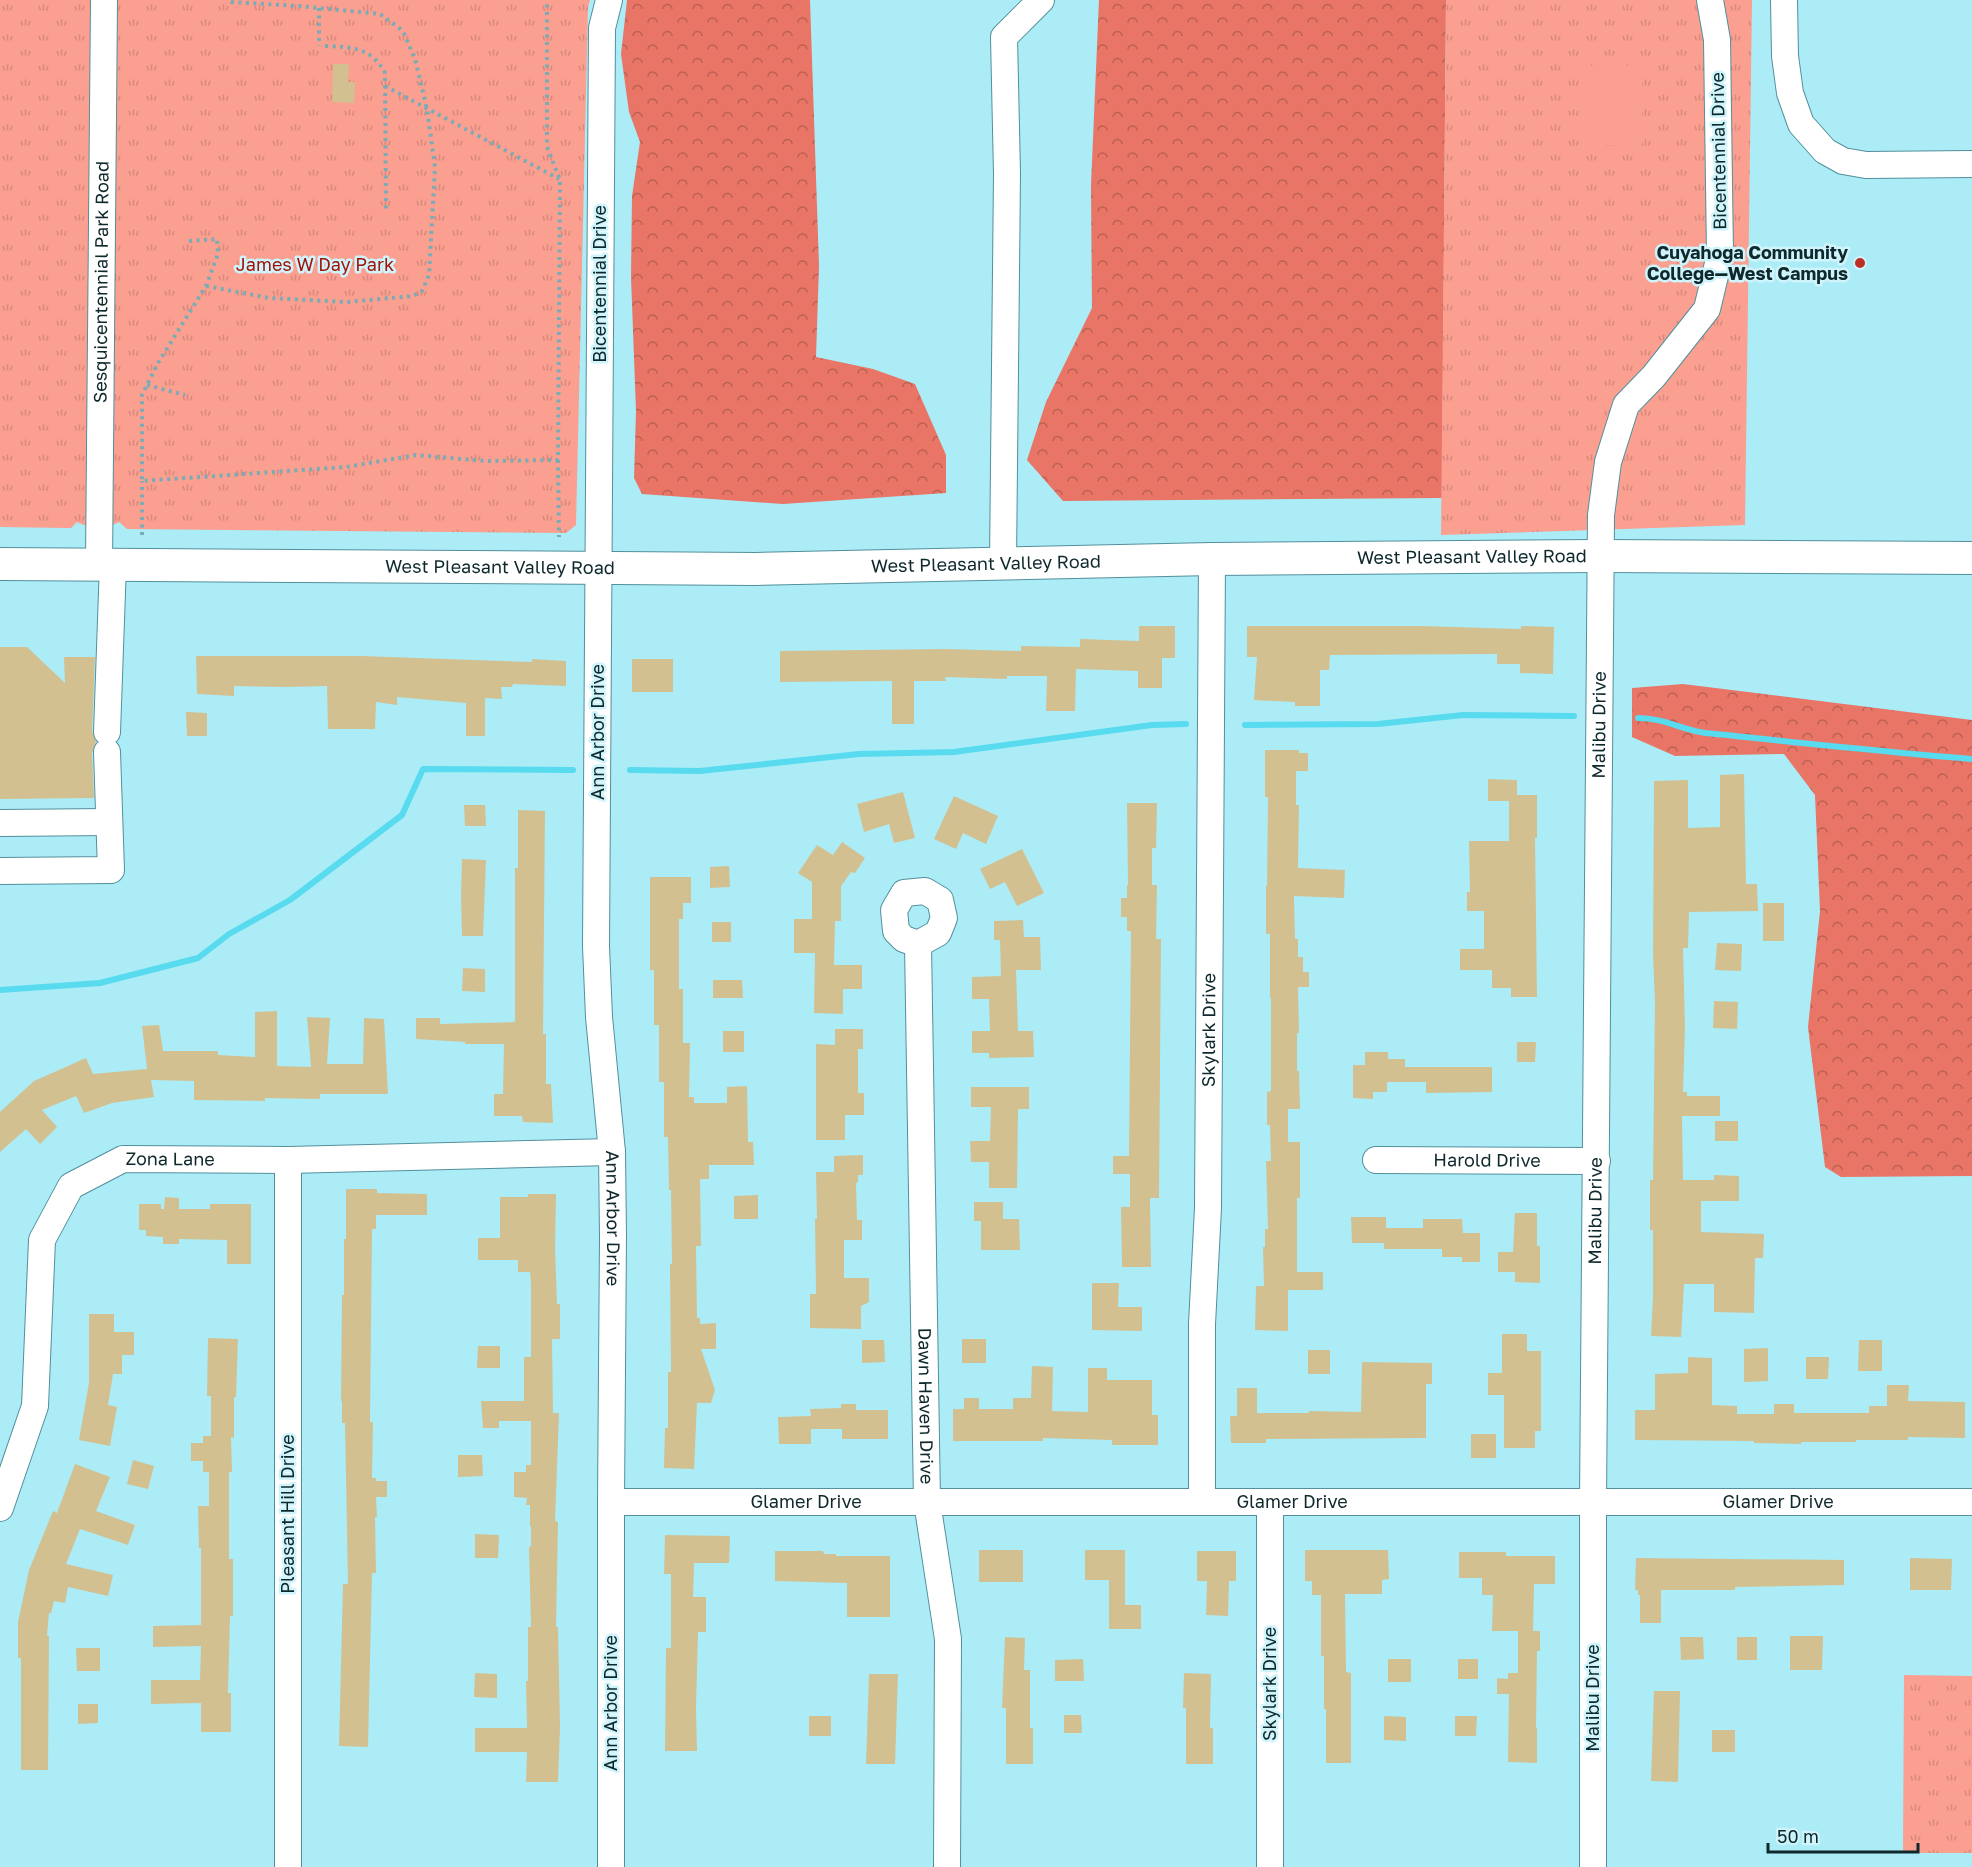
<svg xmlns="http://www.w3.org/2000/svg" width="1972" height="1867" font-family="'Golos Text',sans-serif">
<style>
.forest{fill:url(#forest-crowns)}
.park{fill:url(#park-tufts)}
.garden{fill:#fb9f90}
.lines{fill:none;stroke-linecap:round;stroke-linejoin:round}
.stream{stroke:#58daef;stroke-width:6}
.building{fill:#d2c091}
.minor-casing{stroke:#52909b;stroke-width:28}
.major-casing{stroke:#52909b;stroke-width:34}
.path{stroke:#79acb5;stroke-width:4;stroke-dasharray:3 4.5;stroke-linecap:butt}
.minor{stroke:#fff;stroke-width:26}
.major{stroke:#fff;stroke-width:32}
.poi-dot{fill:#bc2f22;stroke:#cff4fb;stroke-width:2}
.labels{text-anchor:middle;stroke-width:5;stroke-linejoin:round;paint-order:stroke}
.street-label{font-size:18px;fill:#0e282c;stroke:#cff4fb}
.poi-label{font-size:18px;font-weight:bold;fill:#0e282c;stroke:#cff4fb;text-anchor:end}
.park-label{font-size:18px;fill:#a1140a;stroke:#cff4fb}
</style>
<defs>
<pattern id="forest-crowns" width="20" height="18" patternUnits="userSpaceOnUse" patternTransform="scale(1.5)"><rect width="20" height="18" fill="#e87565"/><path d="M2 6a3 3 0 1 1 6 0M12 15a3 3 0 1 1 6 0" fill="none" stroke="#ba6053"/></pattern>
<pattern id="park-tufts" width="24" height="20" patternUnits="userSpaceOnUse" patternTransform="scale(1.5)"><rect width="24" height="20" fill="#fb9f90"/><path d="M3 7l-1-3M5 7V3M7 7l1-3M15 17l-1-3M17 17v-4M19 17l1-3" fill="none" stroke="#d6897c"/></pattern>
</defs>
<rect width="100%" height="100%" fill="#acecf7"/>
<g class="forest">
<path d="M627,0H810L819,266L816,357L873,369L915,384L946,455V493L783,504L642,494L634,478L636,411L631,277L632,196L640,142L629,112L621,54Z"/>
<path d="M1099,0H1446L1442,498L1063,501L1027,460L1046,402L1092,308L1091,185Z"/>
<path d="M1683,684L1972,720V1176L1841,1177L1825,1167L1808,1027L1820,911L1815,795L1784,754L1675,756L1632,737V688Z"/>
</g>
<g class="park">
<path d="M0,0H590L588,7L576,525L566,533L127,529L119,522C108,529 89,529 77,522L71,528H67L0,527Z"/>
<path d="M1446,0H1752L1745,525L1441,535Z"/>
<path d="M1904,1675L1972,1676V1853H1903Z"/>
</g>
<rect class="garden" x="1586" y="66" width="56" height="79"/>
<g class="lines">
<g class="stream">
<path d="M1638,718C1664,718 1682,730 1706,733C1794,742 1883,752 1972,759"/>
<path d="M1245,725L1378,724L1463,715L1574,716"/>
<path d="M630,770L700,771L859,754L954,752L1152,725L1186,724"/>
<path d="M0,990L100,983L198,958L229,934L290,900L402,815L423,769L573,770"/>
</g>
</g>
<g class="building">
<path d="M333,64H349L348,82H355L354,103L332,102Z"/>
<path d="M1139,626H1175V658H1162V688H1138V671L1076,669L1075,711H1046L1047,676H1007V679L945,677L946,681H914V724H892V681L780,682V651L945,649L1021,651V646L1080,647V639L1139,641Z"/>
<path d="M1247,626H1421L1521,629V626L1554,627L1553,674L1520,673V664H1497V654L1330,655L1329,670H1320V706H1295V702L1254,700L1257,657H1247Z"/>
<path d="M0,647H27L65,683L64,657H95L92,731L96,742L92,753L94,798L0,799Z"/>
<path d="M196,656H361L532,662V659L566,661V686L513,684L512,687H501L502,699L485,698V736H466V703L397,697V705L376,702L375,729H328L327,686L287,687L234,686V696L197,694Z"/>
<rect x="632" y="659" width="41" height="33"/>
<path d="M186,712L207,713V736H187Z"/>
<path d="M1265,750H1299V753H1308V771H1296V805H1299L1298,868L1345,870L1344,898L1294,896L1295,939H1298V957H1303V972H1309V987H1298L1299,1033H1297V1071H1299L1300,1109H1288V1142H1300V1198H1297V1272H1323V1290H1288V1331L1255,1330L1256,1286H1264L1263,1247H1265V1229H1268L1266,1161H1271L1270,1125H1267V1092L1271,1091V998H1270V934H1266V886H1267L1268,797H1265Z"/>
<path d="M1744,774L1746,884H1757L1758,911L1689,912L1688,948H1683L1685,1027L1683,1092H1687V1096H1720V1116H1682L1683,1180H1714V1175L1739,1176V1201H1701V1232L1764,1234L1763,1258H1755L1754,1313L1714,1312V1284H1684L1681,1337L1651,1336L1653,1297V1230H1650V1180H1653L1655,1001L1653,955L1654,781L1688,780V828L1720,827V775Z"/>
<path d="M1488,779L1517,780V795H1537V838H1535L1537,997H1511V988H1492V970H1460V949H1484V911H1467V892H1470L1469,841H1509V801H1488Z"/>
<path d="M903,792L915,838L894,843L889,824L864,832L857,804Z"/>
<path d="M954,796L998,816L986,844L963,833L956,849L934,839Z"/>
<path d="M1127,803H1157L1156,848H1152V885H1157L1156,939H1161L1159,1198H1150L1151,1267H1122L1121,1207H1130V1174H1113V1156H1129L1131,931H1127V917H1121V898H1127V885H1128Z"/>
<path d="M464,805H485L486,826H465Z"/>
<path d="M518,810L545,811L543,1034H546V1084H551L553,1123L523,1122L522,1116H494V1094H503L504,1044H465V1042L416,1039V1018H440V1024L515,1022V868H518Z"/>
<path d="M842,842L865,858L855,873L851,872L841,886V921H835L834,965H862V989H843V1014L814,1013L815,953H794V919H812V882L798,873L817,845L833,855Z"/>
<path d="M1022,849L1044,893L1017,906L1005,882L990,889L980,869Z"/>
<path d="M462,859L486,860L483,936H462L461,895Z"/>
<path d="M729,866L730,887L710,888V867Z"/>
<path d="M650,877H691V903H683V919H679V989H683V1043H690L689,1097H694V1103H727V1087L747,1086L748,1142H753L754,1165H709V1179H700L701,1246H696L697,1318H700V1324L716,1323V1349H701L715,1390L711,1403H697L694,1469L664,1468L665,1428H668V1372H671L670,1264H672L671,1190H669L668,1137H664V1082H659V1025H654V970H650Z"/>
<rect x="1763" y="903" width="21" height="38"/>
<path d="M1023,920L1024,937H1040L1041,970H1016L1018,1031H1033L1034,1057L989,1058V1053H972V1031H990L989,999H972V977L1001,976L1000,940H994V921Z"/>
<rect x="712" y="922" width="19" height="20"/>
<path d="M1717,943L1742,944L1741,971L1715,970Z"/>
<path d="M463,968L485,969V992L462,991Z"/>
<path d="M713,980H742L743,998H713Z"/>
<path d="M1714,1001L1738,1002L1737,1029L1713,1028Z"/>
<path d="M277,1011V1066L311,1067L307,1017L330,1018L327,1064H363L364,1018L384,1019L388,1094H320V1099L265,1098V1101L194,1100V1081L151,1080L154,1097L112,1103L84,1113L76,1096L42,1110L57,1127L40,1144L26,1129L0,1152V1112L34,1081L86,1058L93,1074L147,1069L142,1026L159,1025L163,1051H218V1055L255,1057V1012Z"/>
<path d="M835,1029H863V1049H858V1093H864V1115H845V1140H816V1044L835,1045Z"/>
<rect x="723" y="1031" width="21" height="21"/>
<path d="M1517,1042H1536L1535,1062H1517Z"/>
<path d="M1365,1052H1388V1059H1405V1067H1492V1092L1426,1093V1082H1387V1092H1373V1099L1353,1098V1065H1365Z"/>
<path d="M971,1087H1029V1109H1018L1017,1188H989V1162H971L970,1141H990L991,1107H971Z"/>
<rect x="1715" y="1121" width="23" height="20"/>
<path d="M863,1155V1175H858V1182L856,1183L857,1220H862V1240H844V1278H869V1302L861,1306V1329L810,1328V1294H816L815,1219H817L816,1172H834V1156Z"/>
<path d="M346,1189H377V1193L427,1194V1215H376V1229H372L370,1422H373L372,1478H376V1481H387V1497H376L377,1517H375L376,1573H372L368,1747L339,1746L343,1584H348L345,1423H342V1401H341L342,1295H344V1239H346Z"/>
<path d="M528,1194H556L555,1249L557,1304H560V1339H552L553,1413H559L555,1521L558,1522L556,1627H558L560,1728L558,1782H526L527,1752H475V1728H527L526,1681H528V1627H531L529,1547L531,1546V1527L530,1526V1505H526L527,1498L514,1497V1472H526V1465H531V1421H499V1428H483L481,1401H524V1357H531V1285L530,1272H518V1260H478V1238H500V1197H528Z"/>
<path d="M758,1195V1219H734V1196Z"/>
<path d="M165,1197L179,1198V1209H210V1204H251V1264H227V1240L179,1239V1244H163V1237L146,1236V1230H139V1204H161V1209H164Z"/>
<path d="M974,1202H1003V1219H1019L1020,1250H981V1221H974Z"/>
<path d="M1515,1213H1537V1246H1540V1283L1515,1282V1272H1498V1252H1513Z"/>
<path d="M1351,1217H1386V1228H1423V1219H1462L1463,1233H1480V1262H1462V1257H1442V1249H1384V1243H1352Z"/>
<path d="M1092,1283H1119L1118,1307H1142V1331L1092,1330Z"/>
<path d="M89,1314H114V1332H134V1355H122V1374H113L108,1405L117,1407L110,1446L79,1440L89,1383Z"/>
<path d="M1502,1334H1527V1351H1541V1431H1535V1448H1504V1395H1488V1373H1502Z"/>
<path d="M208,1338L238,1339L236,1397H234V1438L231,1437L232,1472H229V1559H233V1616H230L228,1693H231V1732H201V1703L151,1704V1680H200L201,1646L153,1647V1626L201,1625V1548H199L198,1506H209V1472H203V1461H191V1443H203V1436H211V1396H207Z"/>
<rect x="962" y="1339" width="24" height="24"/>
<path d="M862,1340H884L885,1362L862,1363Z"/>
<path d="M1859,1340H1882V1371H1858Z"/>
<path d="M478,1346H500V1368H477Z"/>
<path d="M1768,1348V1381L1744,1382V1349Z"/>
<rect x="1308" y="1350" width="22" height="24"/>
<path d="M1688,1357L1712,1358V1405L1737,1406V1414H1774V1404H1794V1413H1869V1406H1887V1385H1909L1908,1401L1965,1402V1438L1908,1437V1440H1856V1442H1801V1444L1754,1443V1441L1635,1440V1410H1655V1374L1688,1373Z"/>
<path d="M1806,1357H1829L1828,1379H1806Z"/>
<path d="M1362,1362L1432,1363V1384H1426V1438L1266,1439V1443H1231L1230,1416H1237V1388H1257V1413H1309V1411L1361,1412Z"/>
<path d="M1032,1366L1053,1367L1052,1411L1088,1412V1368H1107V1380H1152V1415H1158V1445H1112V1440L1043,1438V1441H953V1409H964V1398H979V1409H1013V1398H1031Z"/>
<path d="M841,1404H856V1410H888V1439H842V1429H811V1418V1444H779L778,1417L811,1416L810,1409L841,1408Z"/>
<rect x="1471" y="1434" width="25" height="24"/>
<path d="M458,1455H482L483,1476L458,1477Z"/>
<path d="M133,1460L154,1466L148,1489L127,1484Z"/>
<path d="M75,1464L110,1477L96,1511L135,1525L128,1545L80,1529L66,1564L113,1575L108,1596L68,1587L65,1603L54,1601L51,1613H49L47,1636H49L48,1770H21V1658H18V1622L29,1570L53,1511L57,1513Z"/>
<path d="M475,1534L499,1535L498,1558H475Z"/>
<path d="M665,1535L730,1536L729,1563H694L693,1597H706V1632H698L696,1709L697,1751H665L666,1648H671V1574H664Z"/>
<rect x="979" y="1550" width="44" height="32"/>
<path d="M1085,1550H1125V1605H1141V1629H1109V1580H1085Z"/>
<path d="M1305,1550H1388L1389,1579L1382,1580V1594H1345L1346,1672L1351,1673V1763H1326V1709H1324V1656H1321V1595H1312V1581H1305Z"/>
<path d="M775,1551H823L824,1554H836V1556H890V1617H847V1583L775,1581Z"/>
<path d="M1197,1551H1236V1581H1229L1228,1616L1206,1615L1207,1581H1197Z"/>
<path d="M1459,1552H1506V1556H1555V1584H1534L1533,1631H1540V1651H1537L1536,1728H1537V1763L1508,1762L1509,1694H1497V1678L1508,1679V1673H1518V1631H1492L1493,1595H1482V1578H1459Z"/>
<path d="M1636,1558L1844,1560V1585L1735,1587V1590H1661V1623H1640V1595H1638V1590H1635Z"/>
<path d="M1910,1558L1952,1559L1951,1590H1910Z"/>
<path d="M1790,1636H1823L1822,1670H1790Z"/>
<path d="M1005,1637L1025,1638L1024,1670H1030V1728H1033V1764H1006V1708H1002Z"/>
<path d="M1680,1637H1703L1704,1659L1681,1660Z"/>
<rect x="1737" y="1637" width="20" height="23"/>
<path d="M76,1648H100V1671H77Z"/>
<path d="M1083,1659L1084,1681H1055V1660Z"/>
<rect x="1388" y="1659" width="23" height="23"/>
<rect x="1458" y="1659" width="20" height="20"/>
<path d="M475,1673L497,1674V1698L474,1697Z"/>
<path d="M1184,1673L1211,1674L1210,1728H1213V1764H1186V1708H1183Z"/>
<path d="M869,1674H898L895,1764H866Z"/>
<path d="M1654,1691H1680L1678,1782L1651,1781Z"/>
<path d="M78,1704H98V1723L78,1724Z"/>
<path d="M1064,1715H1081L1082,1733H1064Z"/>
<rect x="809" y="1716" width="22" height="20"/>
<path d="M1384,1716L1406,1717V1741L1384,1740Z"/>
<path d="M1455,1716H1477L1476,1736H1455Z"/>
<rect x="1712" y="1730" width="23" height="22"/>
</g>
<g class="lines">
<defs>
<g id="minor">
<path id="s1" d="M609,0L602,28L596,946L599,1017L612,1152L613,1236L611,1502V1867"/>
<path d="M1784,0L1785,56L1790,93L1801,124L1825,151L1843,161L1866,165L1972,164"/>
<path d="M1003,562L1007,174L1004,37L1041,0"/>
<path id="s2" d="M99,564L104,0"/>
<path d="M107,732L113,564"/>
<path d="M0,823L109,822"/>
<path d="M0,871L111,870L107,752"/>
<path d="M925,891L940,900L944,918L938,933L918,944L904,939L896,931L894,910L904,893Z"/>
<path id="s3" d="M918,944L927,1502L948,1639L947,1867"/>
<path id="s4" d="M1376,1160L1597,1161"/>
<path id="s5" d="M611,1502H1972"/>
<path id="s6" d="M1202,1502V1324L1208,1208L1212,559"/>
<path d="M1270,1502V1867"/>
<path id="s7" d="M0,1508L35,1406L42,1240L71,1186L123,1159L288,1160L612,1152"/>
<path d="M288,1867V1160"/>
<path id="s8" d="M1593,1867V1502L1601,515L1608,462L1626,405L1654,376L1707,309L1720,255L1717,40L1710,0"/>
</g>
<g id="major">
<path id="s9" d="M0,564L756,569L1212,559L1600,556L1972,558"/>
</g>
</defs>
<use href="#minor" class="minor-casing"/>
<use href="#major" class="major-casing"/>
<g class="path">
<path d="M319,8V46"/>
<path d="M325,46C351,47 371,47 385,73L386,209"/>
<path d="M385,86L559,179"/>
<path d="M189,241L217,239L218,254L206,286L158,363L142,395V481L346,467L416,455L485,461L558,460L560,180L547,147V0"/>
<path d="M206,286L269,298L347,302L413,296L422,291L429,275L435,167L427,109L415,59L403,31L380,14L299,6L231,2L229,0"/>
<path d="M147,385L185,395"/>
<path d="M558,460L559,537"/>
<path d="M142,535V481"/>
</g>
<use href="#minor" class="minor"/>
<use href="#major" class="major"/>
</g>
<circle class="poi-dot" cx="1860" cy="263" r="6"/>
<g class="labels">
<g class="street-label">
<text transform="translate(1719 151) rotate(-91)" y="6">Bicentennial Drive</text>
<text dy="6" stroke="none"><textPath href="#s2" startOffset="282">Sesquicentennial Park Road</textPath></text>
<text transform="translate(600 284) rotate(-90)" y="6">Bicentennial Drive</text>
<text dy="6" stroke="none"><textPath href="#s9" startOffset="1472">West Pleasant Valley Road</textPath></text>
<text dy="6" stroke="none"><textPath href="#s9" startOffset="986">West Pleasant Valley Road</textPath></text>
<text dy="6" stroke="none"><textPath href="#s9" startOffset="500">West Pleasant Valley Road</textPath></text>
<text dy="6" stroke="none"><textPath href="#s8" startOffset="1142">Malibu Drive</textPath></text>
<text transform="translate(598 732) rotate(-90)" y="6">Ann Arbor Drive</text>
<text dy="6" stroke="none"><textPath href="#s6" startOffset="472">Skylark Drive</textPath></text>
<text dy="6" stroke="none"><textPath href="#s7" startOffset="441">Zona Lane</textPath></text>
<text dy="6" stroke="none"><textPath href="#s4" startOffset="111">Harold Drive</textPath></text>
<text dy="6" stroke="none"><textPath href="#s8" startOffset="656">Malibu Drive</textPath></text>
<text dy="6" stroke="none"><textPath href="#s1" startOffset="1220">Ann Arbor Drive</textPath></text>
<text dy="6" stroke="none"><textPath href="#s3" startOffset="462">Dawn Haven Drive</textPath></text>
<text dy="6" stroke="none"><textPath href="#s5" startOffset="195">Glamer Drive</textPath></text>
<text dy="6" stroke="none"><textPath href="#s5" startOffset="681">Glamer Drive</textPath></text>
<text dy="6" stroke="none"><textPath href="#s5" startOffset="1167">Glamer Drive</textPath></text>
<text transform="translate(288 1514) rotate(-90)" y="6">Pleasant Hill Drive</text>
<text transform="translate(1270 1684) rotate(-90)" y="6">Skylark Drive</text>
<text transform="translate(1593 1698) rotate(-90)" y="6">Malibu Drive</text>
<text transform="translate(611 1703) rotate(-90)" y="6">Ann Arbor Drive</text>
</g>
<g class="poi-label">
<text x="1848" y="259">Cuyahoga Community<tspan x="1848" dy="21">College—West Campus</tspan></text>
</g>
<g class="park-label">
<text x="315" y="271">James W Day Park</text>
</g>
</g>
<path d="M1768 1843v9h150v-9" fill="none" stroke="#0e282c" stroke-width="3"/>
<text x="1777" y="1843" font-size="18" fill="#0e282c" stroke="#cff4fb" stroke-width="4.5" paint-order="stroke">50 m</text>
</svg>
